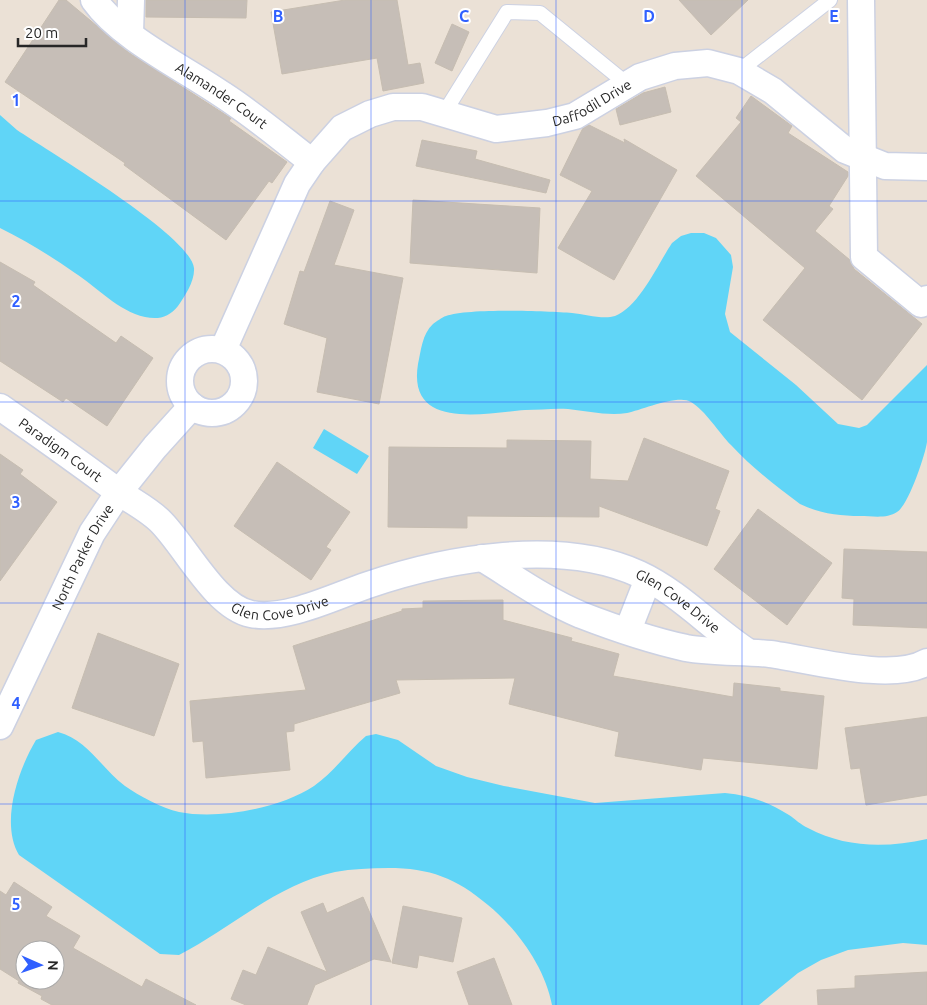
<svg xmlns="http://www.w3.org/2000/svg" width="927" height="1005" font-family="Ubuntu,sans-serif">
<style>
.water{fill:#60d5f7}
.building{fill:#c6beb7;stroke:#c6bdb1;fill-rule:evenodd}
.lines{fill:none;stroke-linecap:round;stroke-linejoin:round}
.service-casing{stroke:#ccd1e2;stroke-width:16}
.minor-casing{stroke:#ccd1e2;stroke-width:29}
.service{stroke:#fff;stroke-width:14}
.minor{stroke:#fff;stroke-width:26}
.grid{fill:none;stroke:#3060ff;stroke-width:1;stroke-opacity:0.55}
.labels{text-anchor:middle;stroke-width:4;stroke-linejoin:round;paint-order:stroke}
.street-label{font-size:14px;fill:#272727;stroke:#fff}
.grid-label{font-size:16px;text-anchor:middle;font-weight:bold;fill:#3060ff;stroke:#fff;stroke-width:4;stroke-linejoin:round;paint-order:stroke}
</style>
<rect width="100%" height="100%" fill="#ebe1d6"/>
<g class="water">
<path d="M0,115L17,130C48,151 191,236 194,268C195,281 185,296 178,306C169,317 159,320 145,317C118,311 97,287 75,273C51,256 26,241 0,228Z"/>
<path d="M691,233H704L716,238L731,255L733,267L725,314L730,332L796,385L838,424L859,428L867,425L927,365C927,389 927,419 927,442C925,456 908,506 897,512C887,519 872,516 860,516C839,516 818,513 800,504C776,486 751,467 731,445C719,433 705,410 691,402C678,394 642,410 627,413C608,416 587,411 568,409C554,408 539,410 525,410C485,413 407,431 418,364C421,351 422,334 433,324C436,322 442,317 446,316C468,308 547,311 572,313C585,314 603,320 615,316C639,307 658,264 672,243L681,236Z"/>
<path d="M324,429L369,456L357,474L313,448Z"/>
<path d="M58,732C88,740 101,768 125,786C139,796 162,808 179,812C219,820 281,808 314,786C334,772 348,751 366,736L376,734L398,740L436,766L467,777L504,786L595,803L725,793C749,795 768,802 789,815C795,819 801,825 808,828C846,848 886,848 927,839V945L903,943L848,950L821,960L798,973L759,1005H552C545,967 517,929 488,905C456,878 430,868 388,868C370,868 352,869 335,872C277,884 230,929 179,955L160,954L19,855C0,823 18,770 36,740Z"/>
</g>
<g class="building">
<path d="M59,0H66L128,52L226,115L231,118L229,121L287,162L272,183L269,181L226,240L124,165L125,163L5,82Z"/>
<path d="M146,0H247L246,18L146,17Z"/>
<path d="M345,0H397L408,65L420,63L424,83L383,91L377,58L282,74L271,12Z"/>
<path d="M679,0H748L711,35Z"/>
<path d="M452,24L469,32L452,71L435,63Z"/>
<path d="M665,87L671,112L620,125L616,109L643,93Z"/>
<path d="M751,96L792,126L788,133L848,172V176L829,206L833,209L815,231L850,260L854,269L922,324L862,400L763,320L805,268L696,176L741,122L736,118Z"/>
<path d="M589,125L625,143L624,139L677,170L614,280L558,248L592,191L560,175L583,128Z"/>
<path d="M422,140L477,151L475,159L550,180L546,193L416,166Z"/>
<path d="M413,200L540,208L537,273L410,263Z"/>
<path d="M330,201L354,210L334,265L403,278L379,404L317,392L327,338L284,324L300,271L304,272Z"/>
<path d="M0,262L35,282L33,285L116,343L121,336L153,358L107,426L66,398L63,402L0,361Z"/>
<path d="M644,438L729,471L715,509L720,511L707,546L599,506V517L467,516V528L388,527L389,447L507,448V440L591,441L590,479L628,481Z"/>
<path d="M0,454L23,470L20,474L57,502L0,581Z"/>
<path d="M277,462L350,512L326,547L331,550L311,580L234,526Z"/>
<path d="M758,509L832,563L787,625L714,569Z"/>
<path d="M844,549L927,552V628L853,625L854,599L842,598Z"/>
<path d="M503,600V620L572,638L571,641L619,654L613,676L733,697L734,683L780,688V691L824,696L817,769L703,758L701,770L615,756L619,732L509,704L515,678L396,680L400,693L294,724V731L286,732L290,770L206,778L203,741L193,742L190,701L306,690L293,646L402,611V609L423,608V601Z"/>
<path d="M98,633L179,664L154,736L72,708Z"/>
<path d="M927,717V795L866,805L860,768L851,769L845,728Z"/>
<path d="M14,882L52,907L46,916L80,936L73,948L142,987L146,979L196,1005H52L41,999L42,996L18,983L19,981L0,969V891L6,895ZM25,950H55V980H25Z"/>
<path d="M363,897L391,962L374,959L315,985L307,1005H246L231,999L243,970L256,975L268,947L327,972L301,912L323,903L327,913Z"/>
<path d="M403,906L462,918L453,962L419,955L417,968L392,963Z"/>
<path d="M494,958L512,1005H469L457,972Z"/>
<path d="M927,972V1005H818L817,990L855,988V976Z"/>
</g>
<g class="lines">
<defs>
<g id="service">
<path d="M739,71L830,0"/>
<path d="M444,113L507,12L540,13L627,84"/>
</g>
<g id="minor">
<path id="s1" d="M94,0C121,38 184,68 223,95C254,115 282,139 312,162"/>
<path d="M861,0L864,257L921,304L927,299"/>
<path d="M130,33L131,0"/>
<circle cx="212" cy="381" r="32"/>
<path id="s2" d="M223,350L297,184L312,162L342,128L370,114L393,107H422L496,129L547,123L575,116L640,77L675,66L708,63L739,71L773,91L845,150L885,166L927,167"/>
<path id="s3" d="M0,407C39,434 78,462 116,490C131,501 150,510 162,523C187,549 216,607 251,614C286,621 335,596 368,585C447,558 561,538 639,574C680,593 711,628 748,652"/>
<path d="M482,558C515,578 545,600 581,615C612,627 654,641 686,648C713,653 743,651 770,654C809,659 892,683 927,662"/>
<path d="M628,630L648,579"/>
<path id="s4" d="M0,726L92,533L119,492L155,447L192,406"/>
</g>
</defs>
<use href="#service" class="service-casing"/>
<use href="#minor" class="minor-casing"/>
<use href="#service" class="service"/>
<use href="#minor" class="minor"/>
</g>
<path class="grid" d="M185,0V1005M371,0V1005M556,0V1005M742,0V1005M0,201H927M0,402H927M0,603H927M0,804H927"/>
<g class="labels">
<g class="street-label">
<text dy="5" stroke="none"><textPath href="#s1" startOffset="160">Alamander Court</textPath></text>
<text dy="5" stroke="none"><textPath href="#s2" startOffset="516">Daffodil Drive</textPath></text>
<text dy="5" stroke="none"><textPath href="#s3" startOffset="74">Paradigm Court</textPath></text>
<text dy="5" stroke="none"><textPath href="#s4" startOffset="188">North Parker Drive</textPath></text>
<text dy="5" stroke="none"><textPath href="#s3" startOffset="358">Glen Cove Drive</textPath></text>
<text dy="5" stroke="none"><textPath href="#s3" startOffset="775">Glen Cove Drive</textPath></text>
</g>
</g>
<g class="grid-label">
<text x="278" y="22">B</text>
<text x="464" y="22">C</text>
<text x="649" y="22">D</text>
<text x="834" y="22">E</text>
<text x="16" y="106">1</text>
<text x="16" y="307">2</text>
<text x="16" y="508">3</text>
<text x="16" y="709">4</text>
<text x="16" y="910">5</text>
</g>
<g transform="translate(40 965) rotate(92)"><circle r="24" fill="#ffffff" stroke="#a9a9a9"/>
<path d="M0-4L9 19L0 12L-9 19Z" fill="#3060ff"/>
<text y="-8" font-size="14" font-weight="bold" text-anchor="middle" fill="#272727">N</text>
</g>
<path d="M18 38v8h68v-8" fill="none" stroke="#272727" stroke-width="2.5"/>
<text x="25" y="38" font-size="15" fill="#272727" stroke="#ffffff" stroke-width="4" paint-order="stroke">20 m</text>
</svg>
